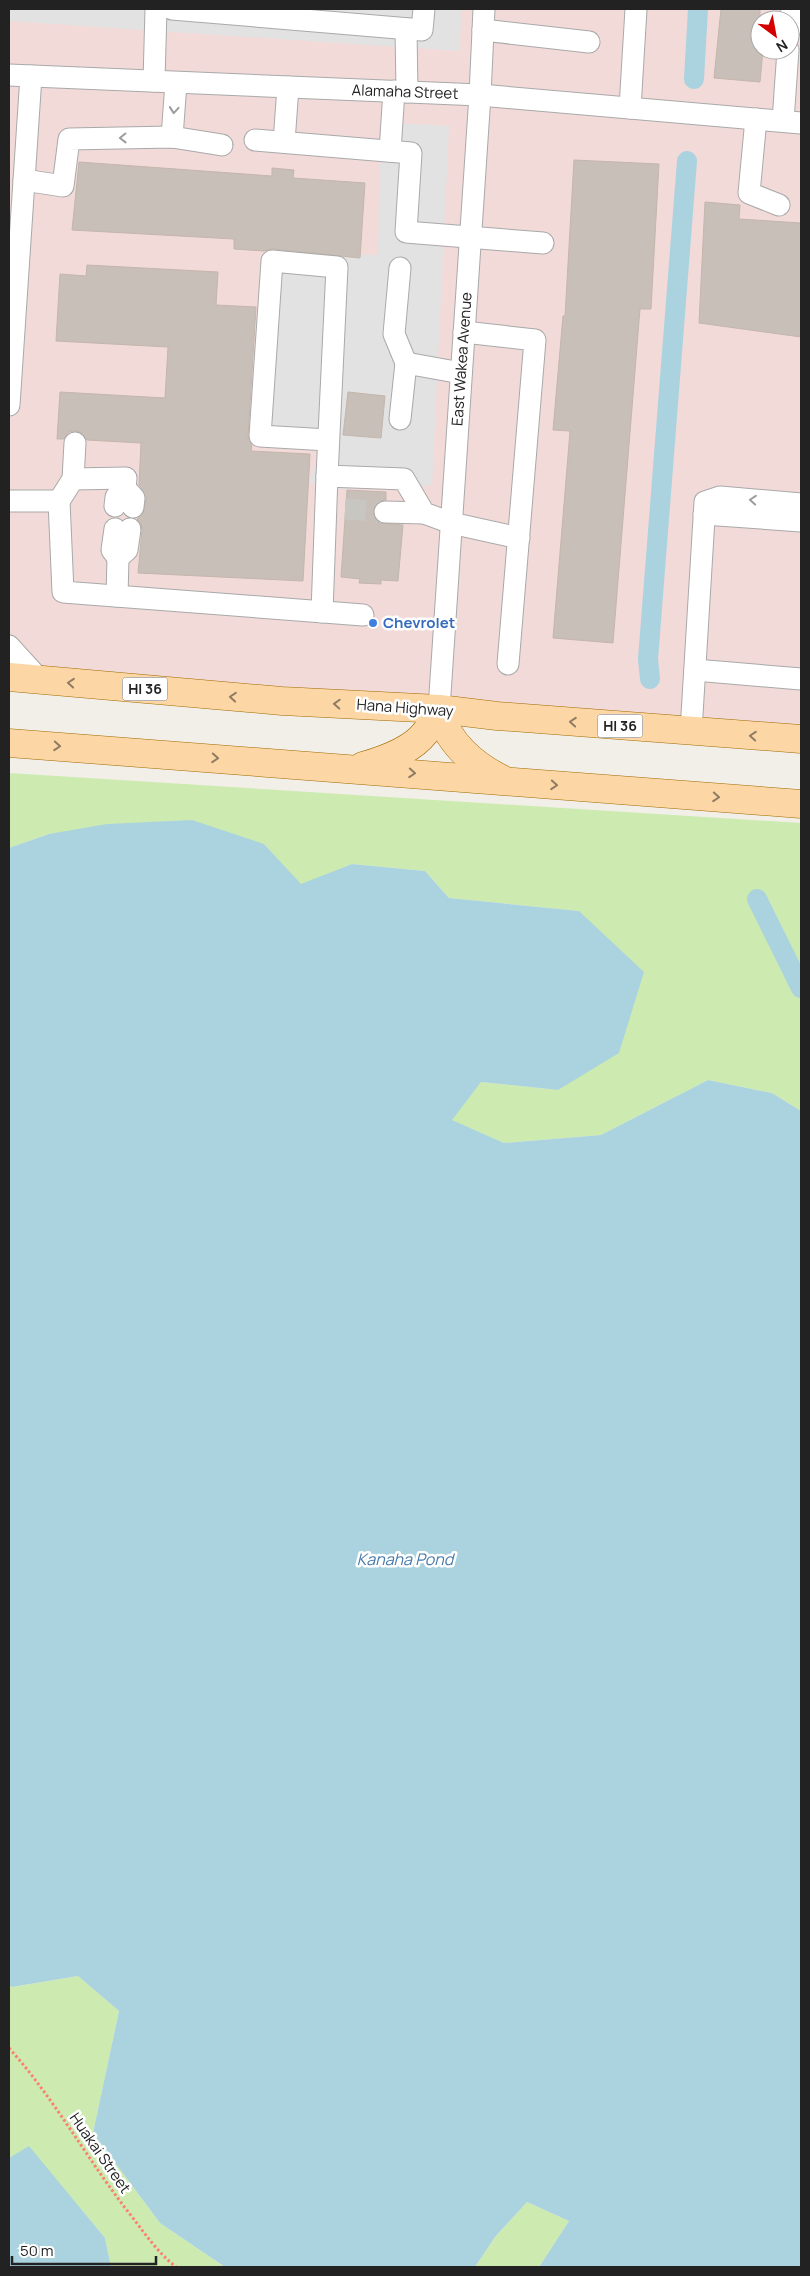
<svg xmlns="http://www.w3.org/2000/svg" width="810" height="2276" font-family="Manrope,sans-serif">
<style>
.commercial{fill:#f2dad9;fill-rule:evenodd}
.grass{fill:#cdebb0}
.parking{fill:#e2e2e2}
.water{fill:#aad3df}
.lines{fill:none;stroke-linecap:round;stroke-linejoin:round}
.canal{stroke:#aad3df;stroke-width:20}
.building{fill:#c7bfb8;stroke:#c4b6ab}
.minor-tunnel{stroke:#c8c6c1;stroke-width:21;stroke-dasharray:21 11;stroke-linecap:butt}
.minor-casing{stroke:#a9a9a9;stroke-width:23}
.major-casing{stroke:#a06b00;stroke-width:29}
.path{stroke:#fa8072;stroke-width:3;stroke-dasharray:2.5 2.5;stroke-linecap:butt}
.minor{stroke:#fff;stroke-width:21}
.major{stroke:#fcd6a4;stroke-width:28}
.oneway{stroke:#9c9c9c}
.oneway2{stroke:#8f7c63}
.shop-dot{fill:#3f7fe0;stroke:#fff;stroke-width:2}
.labels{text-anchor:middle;stroke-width:5;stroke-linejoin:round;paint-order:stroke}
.shield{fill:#fff;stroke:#646464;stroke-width:1}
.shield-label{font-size:14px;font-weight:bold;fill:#222}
.street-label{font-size:15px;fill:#222;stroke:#fff}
.shop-label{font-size:15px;font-weight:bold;fill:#366cbe;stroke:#fff;text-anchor:start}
.water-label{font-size:16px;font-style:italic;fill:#4a7aab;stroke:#fff}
</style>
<rect width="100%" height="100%" fill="#f2efe9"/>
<path class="commercial" d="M9,9H801V742L9,677ZM760,20H790V50H760Z"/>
<g class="grass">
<path d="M9,773L801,823V1111L772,1093L708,1080L601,1135L504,1143L451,1120L481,1082L558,1090L579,911L449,898L425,871L352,864L301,885L264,844L49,834L9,848Z"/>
<path d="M78,1976L119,2011L93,2133L160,2223L225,2267H111L105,2238L29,2147L9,2158V1985L13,1987Z"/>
<path d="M527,2202L569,2221L539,2267H475L495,2237Z"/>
</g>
<g class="parking">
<path d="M9,9H462L459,51L9,21Z"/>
<path d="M380,122L449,126L432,485L323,490L309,481L320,452L265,443L268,252L378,255Z"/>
</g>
<g class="water">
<path d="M192,820L264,844L301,884L352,864L425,871L449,898L579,911L644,972L619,1053L558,1090L481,1082L452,1120L504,1143L601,1135L708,1080L772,1093L801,1111V2267H539L569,2221L527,2202L495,2237L475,2267H225L160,2223L93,2133L119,2011L78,1976L12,1987L9,1985V848L49,834L107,824Z"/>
<path d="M29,2146L105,2238L111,2267H9V2158Z"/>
</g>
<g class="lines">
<g class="canal">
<path d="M694,79L698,9"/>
<path d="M650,679L648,659L687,161"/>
<path d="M757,899L801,988"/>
</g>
</g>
<g class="building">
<path d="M721,9H760V50H763L760,82L714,78Z"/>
<path d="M574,160L659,164L651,309H640L613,643L553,638L570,431L553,430L563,316H565Z"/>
<path d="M79,162L272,176V168L294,170L293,178L365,183L360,258L273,249L264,251L234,249V239L72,230Z"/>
<path d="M705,202L740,205L739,219L801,223V337L699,323Z"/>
<path d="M87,265L218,272L216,305L256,307L248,436L252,445L251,451L310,454L303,581L138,573L142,530L141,524L137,519L143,514L146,499V494L139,485L141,443L87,440L82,433L75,431L69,432L64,439H57L60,392L165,398L168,347L56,341L60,274L86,276Z"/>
<path d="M348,392L385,396L381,438L343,435Z"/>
<path d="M347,490L386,492V500L379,501L373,512L379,523L403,525L398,581L381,580V584L359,583L360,579L341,577Z"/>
</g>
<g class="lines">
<path class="minor-tunnel" d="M345,509L385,512"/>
<defs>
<g id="minor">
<path d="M172,9L422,30L424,9"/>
<path d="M406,29L407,92"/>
<path d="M790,29L792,9"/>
<path d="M483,30L589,42"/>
<path d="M9,75L480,95L801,123"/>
<path d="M154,81L156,9"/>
<path d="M630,108L636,9"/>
<path d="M756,119L749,193L779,205"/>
<path d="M783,121L788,50"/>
<path d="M172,137L176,83"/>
<path d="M255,140L411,153L406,232L543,243"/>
<path d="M284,142L288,87"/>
<path d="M390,151L394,91"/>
<path d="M24,180L63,186L69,139L172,137L222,145"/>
<path d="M400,268L394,334L406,363"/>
<path d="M464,332L535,340L508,664"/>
<path d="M9,405L31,76"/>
<path d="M400,419L406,363L461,373"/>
<path d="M327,476L337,267L272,261L260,436L328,440"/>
<path d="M73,479L75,443"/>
<path d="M9,501H59L63,592L363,615"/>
<path d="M59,501L73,479L126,478L125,488"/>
<path d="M115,506L116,497L125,488L134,498L133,507"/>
<path d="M385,512L424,513"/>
<path d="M704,514L801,521"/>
<path d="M115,529L112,550L118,558"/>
<path d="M117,596L118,558L127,550L130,529"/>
<path d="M322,612L327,476L404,479L424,513L451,523L519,538"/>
<path d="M9,646L40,680"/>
<path d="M695,670L801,679"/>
<path d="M439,709L480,95L484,9"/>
<path d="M691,731L705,502L720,497L801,504"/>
</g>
<g id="major">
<path d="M9,677L282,701L439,709L497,716L801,739"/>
<path d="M439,709C446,741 473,765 502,779"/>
<path d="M9,743L801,804"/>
<path d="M363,766C384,760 411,751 425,733C431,726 434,717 439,709"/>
</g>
</defs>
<use href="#minor" class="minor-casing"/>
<use href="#major" class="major-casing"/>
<path class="path" d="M9,2048C54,2098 87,2159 129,2213C144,2232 157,2252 176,2267"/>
<use href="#minor" class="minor"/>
<use href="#major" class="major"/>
</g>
<defs><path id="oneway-chevron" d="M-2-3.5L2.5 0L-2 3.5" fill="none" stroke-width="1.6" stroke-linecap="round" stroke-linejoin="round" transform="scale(1.25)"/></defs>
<g class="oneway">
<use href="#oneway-chevron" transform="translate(174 110) rotate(95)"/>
<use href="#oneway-chevron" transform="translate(123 138) rotate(179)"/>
<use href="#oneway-chevron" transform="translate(753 500) rotate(-175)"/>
</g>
<g class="oneway2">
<use href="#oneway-chevron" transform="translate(71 683) rotate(-175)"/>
<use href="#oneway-chevron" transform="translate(233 697) rotate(-175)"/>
<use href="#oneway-chevron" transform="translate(337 704) rotate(-177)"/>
<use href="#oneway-chevron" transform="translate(573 722) rotate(-176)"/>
<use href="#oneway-chevron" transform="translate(753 736) rotate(-176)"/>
<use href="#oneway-chevron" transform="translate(57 746) rotate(4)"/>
<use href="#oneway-chevron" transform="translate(215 758) rotate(4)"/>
<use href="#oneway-chevron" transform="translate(412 773) rotate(4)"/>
<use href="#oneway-chevron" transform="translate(554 785) rotate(4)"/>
<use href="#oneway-chevron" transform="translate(716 797) rotate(4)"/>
</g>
<circle class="shop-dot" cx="373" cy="623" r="5"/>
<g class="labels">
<g class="shield">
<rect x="122.5" y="677.5" width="45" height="23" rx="4"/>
<rect x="597.5" y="714.5" width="45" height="23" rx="4"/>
</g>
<g class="shield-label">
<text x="145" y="694">HI 36</text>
<text x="620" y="731">HI 36</text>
</g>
<g class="street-label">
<text transform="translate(405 92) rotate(2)" y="5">Alamaha Street</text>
<text transform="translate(462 359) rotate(-86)" y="5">East Wakea Avenue</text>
<text transform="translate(405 708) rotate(4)" y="5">Hana Highway</text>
<text transform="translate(100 2153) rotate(55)" y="5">Huakai Street</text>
</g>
<g class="shop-label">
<text x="383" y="628">Chevrolet</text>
</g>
<g class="water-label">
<text x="405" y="1565">Kanaha Pond</text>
</g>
</g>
<rect width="810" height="2276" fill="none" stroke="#222222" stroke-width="20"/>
<g transform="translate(775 35) rotate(148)"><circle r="24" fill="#ffffff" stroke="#a7a7a7"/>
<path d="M0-4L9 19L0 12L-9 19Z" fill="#d40000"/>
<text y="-8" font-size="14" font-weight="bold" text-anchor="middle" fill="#222222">N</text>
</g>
<path d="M12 2256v8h144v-8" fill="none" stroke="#222222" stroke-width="2.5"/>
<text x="20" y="2256" font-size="15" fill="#222222" stroke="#ffffff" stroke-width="4" paint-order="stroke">50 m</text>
</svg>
